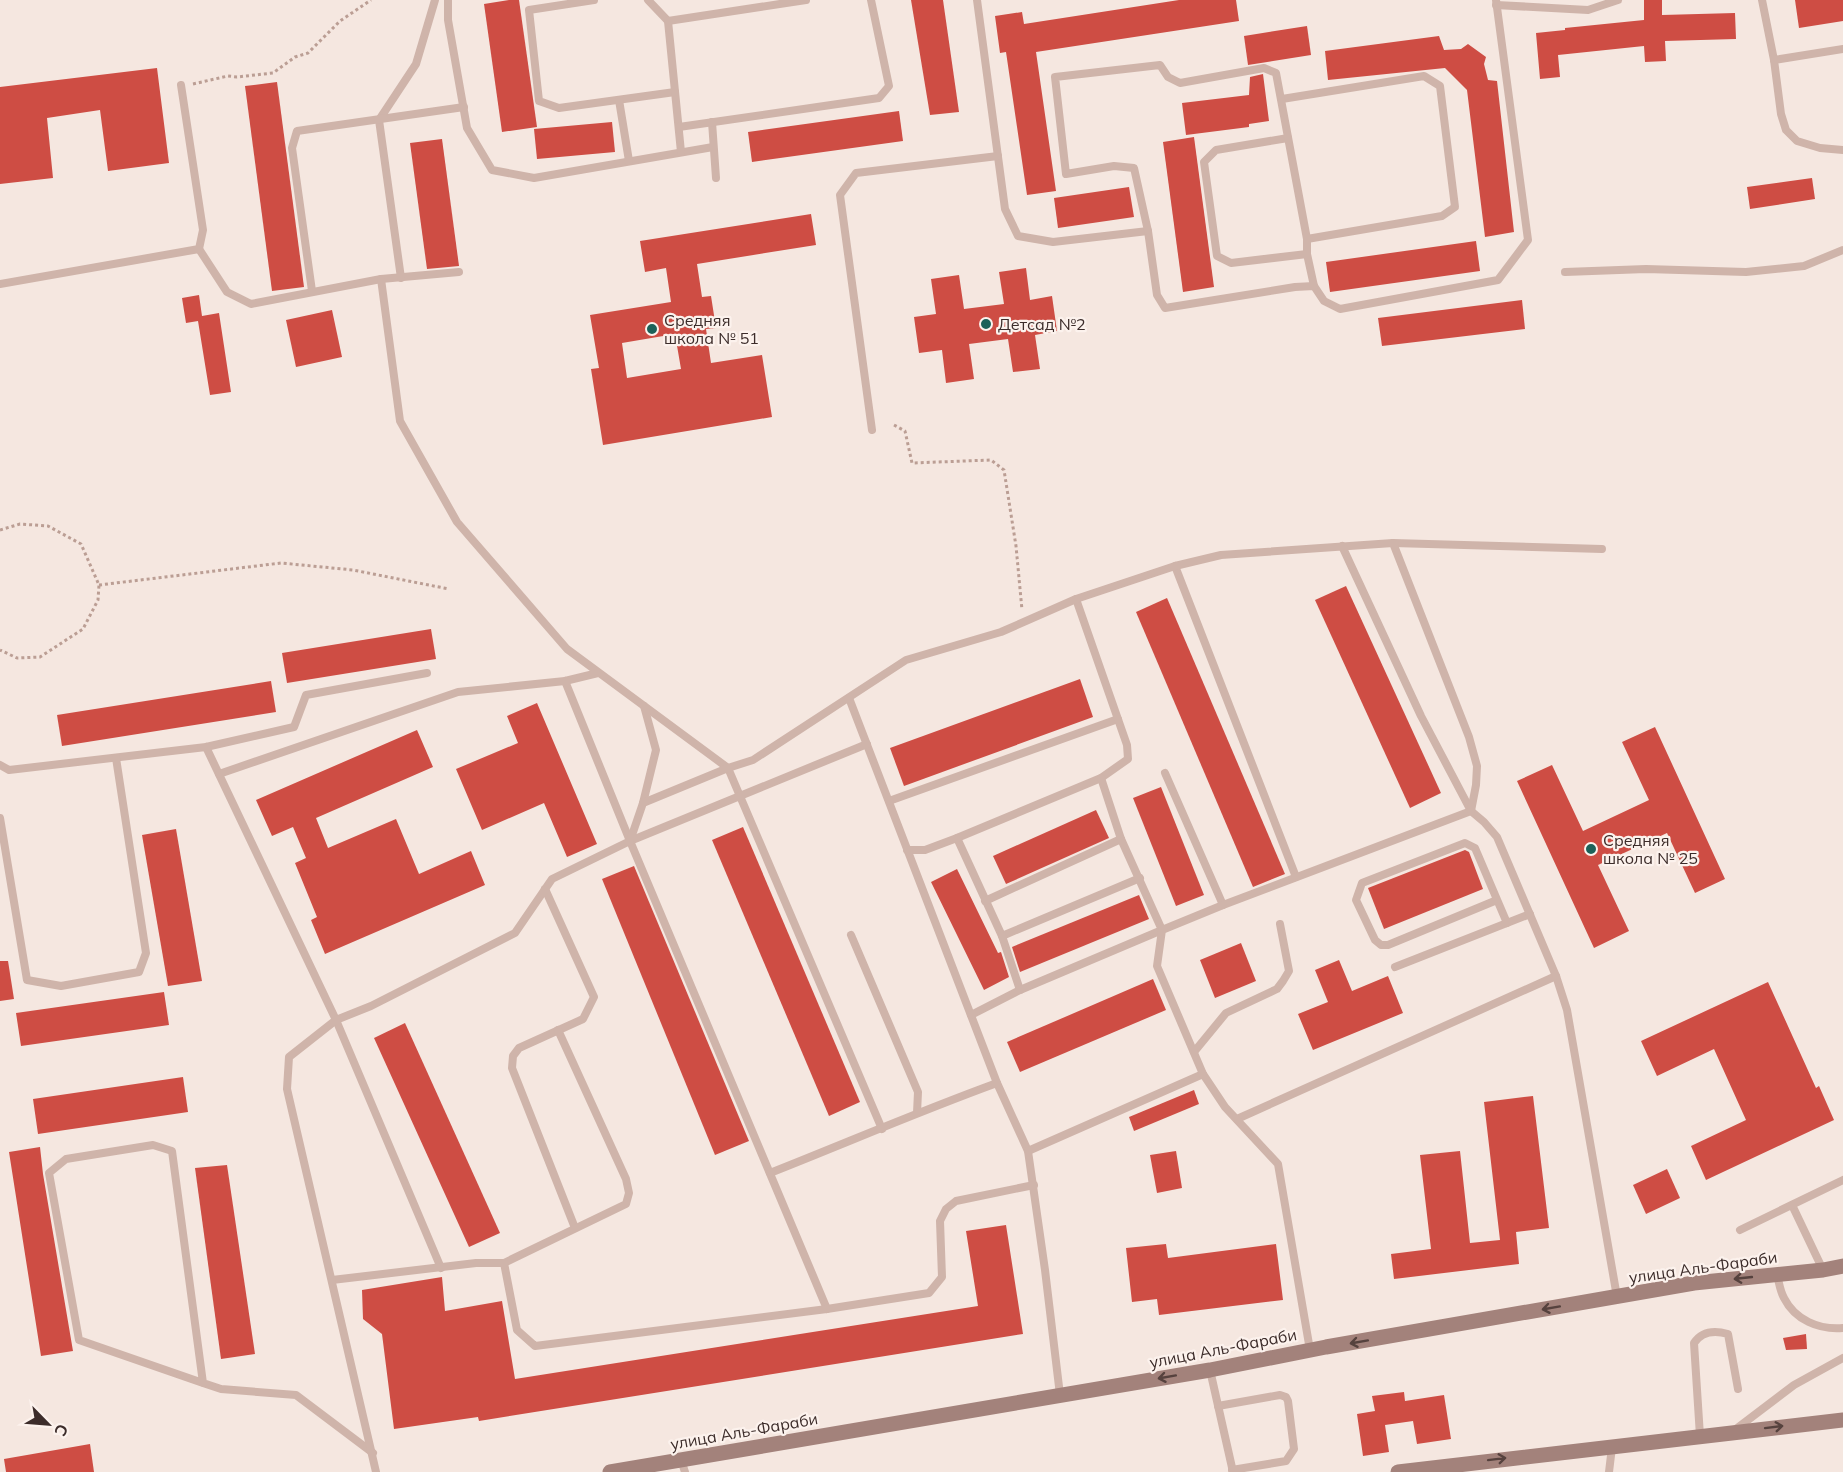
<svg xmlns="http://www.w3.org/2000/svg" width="1843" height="1472" font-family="Mulish,sans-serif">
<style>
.building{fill:#ce4d44;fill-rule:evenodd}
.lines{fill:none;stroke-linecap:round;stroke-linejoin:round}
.path{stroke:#bb9e94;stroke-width:3;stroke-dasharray:3 3;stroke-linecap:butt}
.lane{stroke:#cfb4aa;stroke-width:8}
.secondary{stroke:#a3827b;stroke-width:15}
.oneway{stroke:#56423e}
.poi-dot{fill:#1c6159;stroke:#fcf2ed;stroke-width:2}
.labels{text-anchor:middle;stroke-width:4.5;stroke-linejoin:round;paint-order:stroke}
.poi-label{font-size:16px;fill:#3c2c2a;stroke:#fcf2ed;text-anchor:start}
.street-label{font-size:16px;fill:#3c2c2a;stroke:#fcf2ed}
</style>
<rect width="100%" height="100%" fill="#f5e7e0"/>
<g class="building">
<path d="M509,0H519L537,127L502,132L484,4Z"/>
<path d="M911,0H943L959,112L930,115Z"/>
<path d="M1179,0H1236L1239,21L1036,52L1056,191L1027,195L1006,52L1000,53L995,16L1022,12L1024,24Z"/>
<path d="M1644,0H1662V15L1735,13L1736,39L1665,41L1666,61L1645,62L1644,46L1558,55L1560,77L1540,79L1536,33L1565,30V28L1644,20Z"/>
<path d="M1795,0H1843V21L1799,28Z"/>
<path d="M1307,26L1311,55L1248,65L1244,36Z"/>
<path d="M1439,36L1444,50L1461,49L1468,44L1486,57L1484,64L1488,80L1497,81L1514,232L1485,237L1467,90L1445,68L1328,80L1325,51Z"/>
<path d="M157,68L169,163L108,171L100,110L47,118L53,178L0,184V87Z"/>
<path d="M1263,74L1269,121L1249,124V127L1186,135L1182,103L1249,95L1250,77Z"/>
<path d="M277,82L304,287L272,291L245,86Z"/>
<path d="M899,111L903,141L752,162L748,132Z"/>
<path d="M612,122L615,152L537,159L534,129Z"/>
<path d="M1194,137L1214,287L1183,292L1163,142Z"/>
<path d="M442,139L459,266L427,269L410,143Z"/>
<path d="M1812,178L1815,199L1750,209L1747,187Z"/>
<path d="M1129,187L1134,217L1058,228L1054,198Z"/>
<path d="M811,214L816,245L697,264L702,297L711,296L716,328L706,329L711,363L762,355L772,417L603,445L591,369L599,368L590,315L671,302L666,268L645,272L640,241ZM675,334L681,369L627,378L622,343Z"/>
<path d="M1476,241L1480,271L1330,292L1326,262Z"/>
<path d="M1026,268L1030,300L1052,296L1057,331L1035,335L1040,369L1013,372L1008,339L969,344L974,379L946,383L942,350L919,353L914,317L936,314L931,279L959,275L964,309L1004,304L999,272Z"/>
<path d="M199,295L202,316L219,313L231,392L210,395L198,321L186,323L182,298Z"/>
<path d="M1522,300L1525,329L1382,346L1378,318Z"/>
<path d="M332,310L342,357L296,367L286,320Z"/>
<path d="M1346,586L1441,793L1410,808L1315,600Z"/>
<path d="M1167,598L1285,874L1253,887L1136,612Z"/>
<path d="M431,629L436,659L287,683L282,653Z"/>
<path d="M1080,679L1093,717L904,786L890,748Z"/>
<path d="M271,681L276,712L62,746L57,715Z"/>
<path d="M537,703L597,844L567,857L544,803L482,830L456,769L518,743L507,716Z"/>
<path d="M1655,727L1725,879L1695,893L1667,833L1598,865L1629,931L1594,948L1517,781L1552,765L1583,831L1649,800L1622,742Z"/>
<path d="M417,730L433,767L316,818L328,848L396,819L419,874L471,851L485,885L325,954L311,920L317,917L295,863L306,858L293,827L272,836L256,800Z"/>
<path d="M1161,787L1204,895L1176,906L1133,798Z"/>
<path d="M1096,810L1109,838L1006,884L993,856Z"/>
<path d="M743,827L860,1102L829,1116L712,840Z"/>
<path d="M176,829L202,981L168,986L142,835Z"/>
<path d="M1465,850L1469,852L1483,889L1384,929L1368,888Z"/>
<path d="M634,866L749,1141L715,1155L602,879Z"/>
<path d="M957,869L998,953L1001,952L1009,977L984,990L931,882Z"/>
<path d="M1139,895L1149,919L1020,972L1012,947Z"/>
<path d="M1241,943L1256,981L1215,998L1200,960Z"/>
<path d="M1339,960L1352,991L1388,976L1403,1013L1313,1050L1298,1014L1328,1002L1315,970Z"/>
<path d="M0,961H8L14,999L0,1001Z"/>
<path d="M1153,979L1166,1010L1020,1072L1007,1042Z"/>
<path d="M1768,982L1816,1088L1819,1086L1834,1120L1706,1180L1691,1146L1746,1120L1714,1049L1657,1076L1641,1041Z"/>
<path d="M164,992L169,1025L21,1046L16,1013Z"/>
<path d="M405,1023L500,1233L469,1247L374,1038Z"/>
<path d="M183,1077L188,1112L38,1134L33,1099Z"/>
<path d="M1194,1090L1199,1104L1134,1131L1129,1117Z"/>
<path d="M1533,1096L1549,1228L1516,1232L1519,1264L1394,1279L1391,1254L1431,1249L1420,1155L1460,1151L1470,1243L1500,1240L1484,1102Z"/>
<path d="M40,1147L43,1174L73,1351L41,1356L9,1152Z"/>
<path d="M1176,1151L1182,1188L1157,1193L1150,1155Z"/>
<path d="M227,1165L255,1354L221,1359L195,1168Z"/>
<path d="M1667,1169L1680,1198L1646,1214L1633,1185Z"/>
<path d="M1006,1225L1023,1334L479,1421L478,1417L394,1429L382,1334L363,1319L362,1290L442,1277L445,1311L502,1301L515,1379L978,1306L966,1231Z"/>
<path d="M1166,1244L1168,1258L1276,1244L1283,1300L1159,1315L1157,1299L1132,1302L1126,1248Z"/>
<path d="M1806,1334L1807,1349L1786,1350L1783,1338Z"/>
<path d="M1404,1392L1405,1401L1444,1395L1451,1439L1417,1444L1413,1421L1385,1425L1389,1452L1363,1456L1357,1414L1375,1411L1372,1396Z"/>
<path d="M90,1444L94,1472H6L4,1459Z"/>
</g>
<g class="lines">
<g class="path">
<path d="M193,84L228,76L237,77L273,73L295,57L308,53L340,21L371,0"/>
<path d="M894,425L905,431L912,463L991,460L1004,470L1016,546L1022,610"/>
<path d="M0,530L20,524L48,526L81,544L99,585L98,600L83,629L40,657L17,658L0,650"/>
<path d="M99,585L281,563L353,570L449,589"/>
</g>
<g class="lane">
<path d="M448,0V20L467,128L492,170L534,178L713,147"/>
<path d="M594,0L529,10L539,101L559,108L675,92"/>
<path d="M648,0L668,21L681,152"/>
<path d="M977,0L1005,209L1018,236L1053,242L1148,231L1157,295L1165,308L1295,287L1314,286L1324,301L1340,309L1498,280L1528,240L1496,0"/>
<path d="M1762,0L1774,60L1781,114L1786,130L1797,141L1820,148L1843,150"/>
<path d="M1496,5L1588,10L1618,0"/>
<path d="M668,21L806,0"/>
<path d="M1774,60L1843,49"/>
<path d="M1282,99L1424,76L1440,86L1455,207L1442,216L1307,239"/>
<path d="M619,100L629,161"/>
<path d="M712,122L716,178"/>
<path d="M679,127L879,98L889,86L871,0"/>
<path d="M1288,138L1216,150L1204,162L1217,256L1231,263L1307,254"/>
<path d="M1148,231L1134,168L1114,166L1066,174L1055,77L1160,65L1168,77L1180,83L1264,68L1276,73L1307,239V254L1314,286"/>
<path d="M199,249L227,292L251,304L381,279L459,272"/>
<path d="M1565,272L1646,269L1746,272L1804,266L1843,250"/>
<path d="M401,278L379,120L416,64L435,0"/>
<path d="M381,279L400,421L457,522L567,649L728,768L882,1129"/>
<path d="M0,284L199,249L203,230L181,85"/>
<path d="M312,291L292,148L297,131L464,107"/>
<path d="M872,430L840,195L856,173L998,156"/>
<path d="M1393,543L1602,549"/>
<path d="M1342,546L1421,716L1471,811"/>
<path d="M1175,566L1296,877"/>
<path d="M565,681L630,841L827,1309"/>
<path d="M849,698L997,1083L1028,1151L1045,1270L1060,1395"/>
<path d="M206,747L336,1020L441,1268"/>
<path d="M0,765L9,770L206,747L294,727L306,695L427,673"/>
<path d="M1165,773L1223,905"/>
<path d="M219,774L458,692L565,681L598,673"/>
<path d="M889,801L1118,719"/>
<path d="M643,803L656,750L644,706"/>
<path d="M0,818L27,980L61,986L139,972L146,953L116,758"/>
<path d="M957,838L1002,936L1140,878"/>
<path d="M630,841L867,744"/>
<path d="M907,850H925L957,838L1101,778L1128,759L1127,745L1076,599"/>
<path d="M545,889L594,997L583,1019L519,1048L513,1056L512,1068L575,1228"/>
<path d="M1497,900L1388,945H1381L1375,940L1356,900L1362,883L1465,843L1475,848L1507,923"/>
<path d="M985,901L1121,839"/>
<path d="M851,935L918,1092L917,1113"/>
<path d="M1002,936L1020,990"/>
<path d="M1395,967L1530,914"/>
<path d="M971,1015L1020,990L1162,930L1121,839L1101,778"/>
<path d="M1194,1052L1226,1013L1277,989L1283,981L1289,971L1280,924"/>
<path d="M1237,1119L1556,976"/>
<path d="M1028,1151L1203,1074"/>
<path d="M770,1173C846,1143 920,1111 997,1083"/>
<path d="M1792,1205L1823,1270"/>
<path d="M1740,1230L1843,1180"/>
<path d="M504,1263L626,1204L629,1193L626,1179L558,1030"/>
<path d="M1777,1275C1779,1282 1780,1291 1784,1298C1795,1320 1819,1330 1843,1328"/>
<path d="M332,1280L476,1263H504L517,1330L535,1346L827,1309L929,1293L942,1277L940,1221L946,1209L956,1201L1034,1185"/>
<path d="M1310,1350L1278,1164L1225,1107L1203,1074L1157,966L1162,930L1223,905L1471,811L1484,822L1497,837L1556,976L1567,1010L1617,1297"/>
<path d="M1210,1370L1233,1472"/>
<path d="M203,1383L172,1151L153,1145L66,1159L49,1173L79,1340L203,1383L221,1389L296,1395L373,1453"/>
<path d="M1218,1406L1280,1395L1286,1397L1288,1401L1294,1449L1286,1461L1232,1470"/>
<path d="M1736,1429L1794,1385L1843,1358"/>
<path d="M1700,1436L1694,1343C1702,1331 1714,1330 1728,1334L1738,1389"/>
<path d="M681,1460L685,1472"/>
<path d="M376,1472L287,1089L289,1057L336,1020L371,1006L515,933L552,879L630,841L643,803L728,768L753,760L906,660L1001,632L1076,599L1175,566L1221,555L1393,543L1469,737L1477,766L1476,785L1471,811"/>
<path d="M1609,1472L1612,1447"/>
</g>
<g class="secondary">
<path d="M610,1472L1210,1370L1326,1347L1694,1283L1823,1270L1843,1266"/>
<path d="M1398,1472L1843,1420"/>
</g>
</g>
<defs><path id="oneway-shaft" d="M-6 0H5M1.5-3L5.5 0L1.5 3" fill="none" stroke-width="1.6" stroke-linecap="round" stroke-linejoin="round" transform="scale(1.5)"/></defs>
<g class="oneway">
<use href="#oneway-shaft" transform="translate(1743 1278) rotate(174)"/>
<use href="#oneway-shaft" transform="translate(1551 1308) rotate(170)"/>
<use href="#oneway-shaft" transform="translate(1359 1342) rotate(170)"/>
<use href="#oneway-shaft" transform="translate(1167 1377) rotate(170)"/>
<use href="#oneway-shaft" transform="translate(1774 1427) rotate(-7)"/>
<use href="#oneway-shaft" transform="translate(1497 1459) rotate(-7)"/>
</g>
<g class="poi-dot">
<circle cx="986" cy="324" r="6"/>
<circle cx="652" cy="329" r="6"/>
<circle cx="1591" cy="849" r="6"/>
</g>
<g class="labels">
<g class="poi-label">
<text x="664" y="326">Средняя<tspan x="664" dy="18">школа № 51</tspan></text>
<text x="998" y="330">Детсад №2</text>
<text x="1603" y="846">Средняя<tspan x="1603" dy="18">школа № 25</tspan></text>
</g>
<g class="street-label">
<text transform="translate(1703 1267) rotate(-8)" y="6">улица Аль-Фараби</text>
<text transform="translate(1223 1348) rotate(-11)" y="6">улица Аль-Фараби</text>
<text transform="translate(744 1431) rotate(-10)" y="6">улица Аль-Фараби</text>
</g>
</g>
<g transform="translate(48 1424) rotate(115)" stroke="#fcf2ed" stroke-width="4.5" paint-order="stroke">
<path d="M0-4.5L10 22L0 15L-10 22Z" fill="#3c2c2a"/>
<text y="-9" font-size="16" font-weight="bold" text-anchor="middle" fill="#3c2c2a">С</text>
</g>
</svg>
